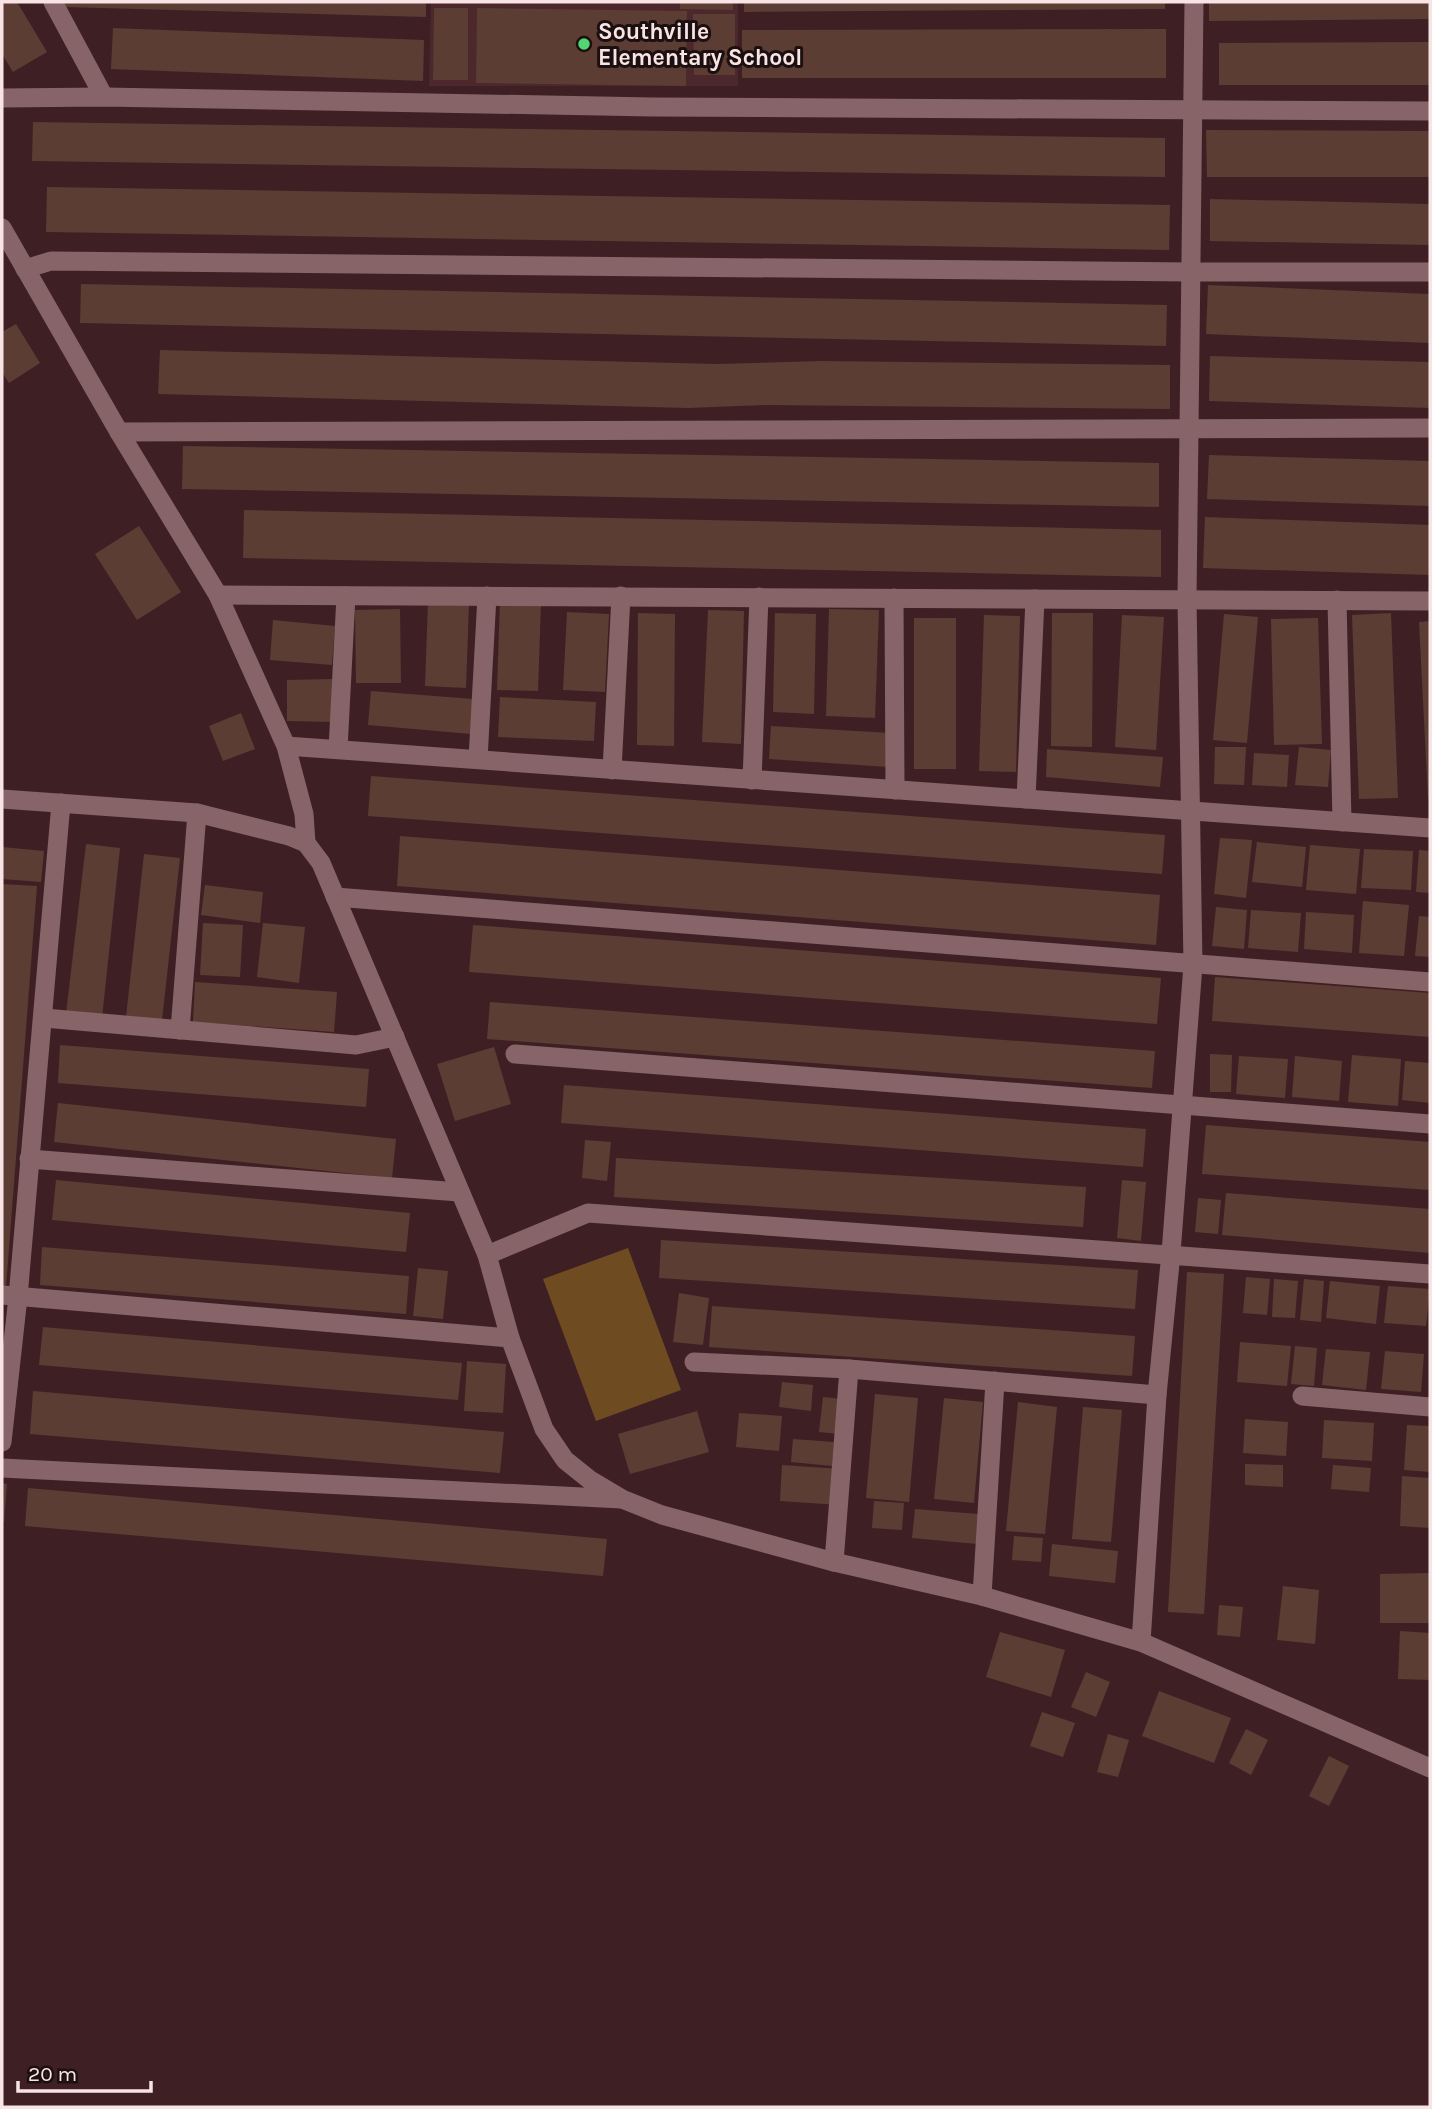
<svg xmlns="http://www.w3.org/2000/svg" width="1432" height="2109" font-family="Karla,sans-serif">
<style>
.built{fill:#4c272b}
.pitch{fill:#6f4b21}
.building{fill:#5b3d33}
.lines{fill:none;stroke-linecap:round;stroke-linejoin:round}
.minor{stroke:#876467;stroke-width:19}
.tertiary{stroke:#876467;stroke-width:19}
.poi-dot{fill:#51d673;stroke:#1c0f10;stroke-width:2.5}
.labels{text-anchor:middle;stroke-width:6;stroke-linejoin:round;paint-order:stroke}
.poi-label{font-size:23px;font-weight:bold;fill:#f8e4e5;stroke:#1c0f10;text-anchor:start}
</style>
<rect width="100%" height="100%" fill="#3e2024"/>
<path class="built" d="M431,2H738V86H429Z"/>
<path class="pitch" d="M628,1248L681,1390L596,1421L543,1279Z"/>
<g class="building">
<path d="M2,2H17L47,52L13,72L2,54Z"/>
<path d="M64,2H426V17L64,7Z"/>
<path d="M680,2H733V10L680,9Z"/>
<path d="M744,2H1165V9L744,12Z"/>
<path d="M1209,2H1430V19L1209,21Z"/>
<path d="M434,8H468V80H433Z"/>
<path d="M477,8L687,11L686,86L476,83Z"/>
<path d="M693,14H735V75H694Z"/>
<path d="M113,28L424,40L423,81L111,69Z"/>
<path d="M1166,29V78H742V30Z"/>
<path d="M1428,42H1430V85H1219V43Z"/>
<path d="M33,122L1165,138V177L32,161Z"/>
<path d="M1206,130L1430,131V177H1207Z"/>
<path d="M47,187L1170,205L1169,250L46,232Z"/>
<path d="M1210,199L1430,204V245L1210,241Z"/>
<path d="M81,284L1167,305L1166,346L80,323Z"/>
<path d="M1208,285L1430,294V343L1206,334Z"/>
<path d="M16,324L40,363L9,383L2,372V332Z"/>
<path d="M160,350L717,364L821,361L1170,365V409L767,405L688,408L158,394Z"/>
<path d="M1210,356L1430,362V408L1209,401Z"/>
<path d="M183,446L1159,463V507L182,489Z"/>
<path d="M1209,455L1430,461V506L1207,499Z"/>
<path d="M244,510L1161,530V577L243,558Z"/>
<path d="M1205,517L1430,525V575L1203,568Z"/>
<path d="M139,526L181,592L137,620L95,554Z"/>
<path d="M500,600L541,603L538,691L497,690Z"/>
<path d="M428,602L469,604L466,688L425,686Z"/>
<path d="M400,609L401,683H356L355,610Z"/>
<path d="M829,609L879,610L875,718L826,716Z"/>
<path d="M708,610L744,611L741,744L702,742Z"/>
<path d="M567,612L609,614L605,692L563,690Z"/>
<path d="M638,613L675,614L674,746L637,745Z"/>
<path d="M775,613L816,614L814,714L773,712Z"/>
<path d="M1052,613H1093L1092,747L1051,746Z"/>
<path d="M1391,613L1398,798L1359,799L1352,615Z"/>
<path d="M1224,614L1258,617L1247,743L1213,740Z"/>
<path d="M984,615L1020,616L1016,772L979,771Z"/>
<path d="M1122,615L1164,617L1156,750L1115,747Z"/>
<rect x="914" y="618" width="42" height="151"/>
<path d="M1318,618L1322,744L1274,745L1271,619Z"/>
<path d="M273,620L335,626L332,665L270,660Z"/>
<path d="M1430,621V798H1428L1419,622Z"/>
<path d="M334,679V722L287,721V680Z"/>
<path d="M371,691L473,699L471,734L368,725Z"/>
<path d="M500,697L596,702L594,741L498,737Z"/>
<path d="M241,713L255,749L223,761L209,726Z"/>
<path d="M771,726L890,733L888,767L769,759Z"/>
<path d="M1215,747H1246L1244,785L1214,784Z"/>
<path d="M1299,747L1331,750L1328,787L1295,785Z"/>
<path d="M1047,749L1163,757L1160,787L1046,777Z"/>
<path d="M1254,753L1289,755L1287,787L1252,785Z"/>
<path d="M371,776L1165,835L1162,874L368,816Z"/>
<path d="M400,836L1160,895L1156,945L397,886Z"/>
<path d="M1220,838L1252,840L1246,898L1214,894Z"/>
<path d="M1257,842L1306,847L1302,887L1252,882Z"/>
<path d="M86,844L120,848L102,1018L66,1014Z"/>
<path d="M1310,845L1360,849L1356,894L1306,890Z"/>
<path d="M2,847L44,851L41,882L2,879Z"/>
<path d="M1364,849L1413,851L1411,890L1361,888Z"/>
<path d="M1419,850L1430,851V893L1416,892Z"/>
<path d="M144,854L180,858L162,1020L126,1017Z"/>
<path d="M2,884L37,886L6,1287L2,1286Z"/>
<path d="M205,885L263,892L260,923L201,915Z"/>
<path d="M1363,901L1409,905L1404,956L1359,953Z"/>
<path d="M1216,907L1247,910L1244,949L1212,946Z"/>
<path d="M1251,910L1301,913L1298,952L1248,948Z"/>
<path d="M1306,912L1354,915L1352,953L1304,949Z"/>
<path d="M1419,916L1430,917V957L1415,956Z"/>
<path d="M203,923L243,925L240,977L200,975Z"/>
<path d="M263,923L305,927L299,983L257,977Z"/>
<path d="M473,925L1161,978L1157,1024L469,972Z"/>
<path d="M1215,977L1430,993V1037L1212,1021Z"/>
<path d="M195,982L337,992L334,1032L193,1022Z"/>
<path d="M490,1002L1155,1051L1152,1088L487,1039Z"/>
<path d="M60,1045L369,1069L366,1107L58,1083Z"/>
<path d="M494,1047L511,1104L455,1121L437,1064Z"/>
<path d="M1210,1054L1232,1055L1231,1092H1210Z"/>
<path d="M1352,1055L1401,1059L1398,1106L1348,1102Z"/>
<path d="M1239,1056L1288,1059L1285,1098L1236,1094Z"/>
<path d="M1295,1056L1342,1061L1339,1101L1292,1097Z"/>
<path d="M1405,1061L1430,1063V1103L1402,1100Z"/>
<path d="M564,1085L1146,1129L1143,1167L561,1123Z"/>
<path d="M58,1103L396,1139L392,1178L54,1142Z"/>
<path d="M1206,1125L1430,1142V1190L1202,1174Z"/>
<path d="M585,1140L611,1142L607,1181L582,1178Z"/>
<path d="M616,1158L1086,1187L1083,1227L614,1197Z"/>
<path d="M56,1180L410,1213L406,1252L52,1220Z"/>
<path d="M1122,1180L1146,1182L1141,1241L1117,1238Z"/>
<path d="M1226,1193L1430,1209V1253L1222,1235Z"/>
<path d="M1198,1198L1221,1200L1218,1234L1195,1232Z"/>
<path d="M661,1240L1138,1270L1135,1309L659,1278Z"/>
<path d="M42,1247L409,1276L406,1314L40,1285Z"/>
<path d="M418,1268L448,1271L443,1319L413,1316Z"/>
<path d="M1187,1272L1224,1274L1204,1614L1168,1612Z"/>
<path d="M1246,1277L1270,1279L1267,1315L1243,1313Z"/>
<path d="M1274,1279L1298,1281L1295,1318L1272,1317Z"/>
<path d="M1304,1279L1324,1281L1321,1322L1300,1320Z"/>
<path d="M1330,1281L1380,1286L1376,1324L1326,1318Z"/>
<path d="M1388,1286L1430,1289L1426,1326L1384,1323Z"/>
<path d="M679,1293L709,1298L703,1345L673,1342Z"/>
<path d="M712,1306L1135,1336L1132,1376L709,1347Z"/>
<path d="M43,1327L462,1363L458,1400L39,1365Z"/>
<path d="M1240,1342L1291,1346L1287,1386L1237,1382Z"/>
<path d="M1295,1346L1317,1348L1314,1386L1291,1384Z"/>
<path d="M1326,1349L1370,1352L1366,1390L1322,1385Z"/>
<path d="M1385,1351L1424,1354L1421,1392L1381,1389Z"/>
<path d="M467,1361L506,1364L503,1413L464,1411Z"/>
<path d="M782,1382L813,1385L811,1411L779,1407Z"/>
<path d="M33,1391L504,1432L500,1473L30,1434Z"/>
<path d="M875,1394L918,1398L909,1502L866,1498Z"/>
<path d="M823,1397L842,1399L839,1434L819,1432Z"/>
<path d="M944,1398L983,1402L974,1503L934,1499Z"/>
<path d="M1018,1402L1057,1407L1045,1534L1006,1531Z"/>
<path d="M1083,1407L1122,1410L1111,1542L1072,1539Z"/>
<path d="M697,1411L709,1452L630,1474L618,1434Z"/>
<path d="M739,1413L782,1416L779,1451L736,1447Z"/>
<path d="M1245,1419L1288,1422L1286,1456L1243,1453Z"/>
<path d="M1324,1420L1374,1423L1372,1461L1322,1458Z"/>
<path d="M1407,1425L1430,1426V1472L1404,1470Z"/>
<path d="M793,1439L834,1442L832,1466L791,1462Z"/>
<path d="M1245,1464L1283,1465V1487L1245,1485Z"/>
<path d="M782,1465L841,1469L839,1505L780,1501Z"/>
<path d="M1333,1465L1371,1468L1369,1492L1331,1489Z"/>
<path d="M1402,1476L1430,1478V1528L1400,1526Z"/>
<path d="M2,1483L7,1484L4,1522L2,1521Z"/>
<path d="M28,1488L607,1539L603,1576L25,1526Z"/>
<path d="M874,1501L904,1503L902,1530L872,1528Z"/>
<path d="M915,1509L979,1514L977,1544L912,1538Z"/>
<path d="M1014,1536L1043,1538L1041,1562L1012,1560Z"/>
<path d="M1052,1544L1118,1551L1115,1583L1049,1576Z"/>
<path d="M1430,1573V1623H1380V1574Z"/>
<path d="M1283,1586L1319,1590L1315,1644L1277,1640Z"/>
<path d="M1219,1605L1243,1607L1240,1637L1217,1635Z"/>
<path d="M1400,1631L1430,1633V1680L1398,1679Z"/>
<path d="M1000,1632L1065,1650L1051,1697L986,1677Z"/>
<path d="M1086,1672L1110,1682L1096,1717L1071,1707Z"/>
<path d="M1159,1691L1231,1718L1214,1763L1142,1736Z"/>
<path d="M1042,1712L1075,1723L1063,1757L1030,1746Z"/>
<path d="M1246,1729L1268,1740L1251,1775L1229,1763Z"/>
<path d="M1108,1734L1129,1740L1118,1777L1097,1772Z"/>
<path d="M1329,1756L1349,1766L1329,1806L1309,1796Z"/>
</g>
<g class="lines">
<g class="minor">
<path d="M53,2L104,97"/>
<path d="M2,98L104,97L652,107L1430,111"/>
<path d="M2,228L119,432L218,595L286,746L304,814L306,843"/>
<path d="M25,269L51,261L1191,272H1430"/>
<path d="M119,432L1430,428"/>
<path d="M218,595L1430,601"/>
<path d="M894,598L895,790"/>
<path d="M1337,600L1342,822"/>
<path d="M286,746L1430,828"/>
<path d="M338,749L346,596"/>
<path d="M478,759L487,596"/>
<path d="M612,770L621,596"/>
<path d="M752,780L759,597"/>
<path d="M1026,799L1035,599"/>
<path d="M335,897L1430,982"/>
<path d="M44,1018L356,1045L395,1037"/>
<path d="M180,1030L197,813"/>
<path d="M515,1054L1430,1124"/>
<path d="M29,1159L459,1192"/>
<path d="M487,1255L588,1213L1430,1274"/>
<path d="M2,1295L510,1338"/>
<path d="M694,1362L849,1369L1157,1395"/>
<path d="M1302,1396L1430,1407"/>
<path d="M2,1442L18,1297L61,803"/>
<path d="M2,1468L622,1499"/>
<path d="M834,1562L849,1369"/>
<path d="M982,1596L995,1381"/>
<path d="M1141,1642L1157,1395L1171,1253L1193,965L1187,599L1194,2"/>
</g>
<path class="tertiary" d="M2,799L197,813L289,836L306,843L321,863L487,1255L510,1338L544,1429L565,1460L590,1480L622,1499L662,1515L834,1562L982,1596L1141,1642L1430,1768"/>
</g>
<circle class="poi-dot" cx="584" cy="44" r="7"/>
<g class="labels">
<g class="poi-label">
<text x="598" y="39">Southville<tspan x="598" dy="26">Elementary School</tspan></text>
</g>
</g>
<rect width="1432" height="2109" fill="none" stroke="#f8e4e5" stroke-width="7"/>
<path d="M18 2081v10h133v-10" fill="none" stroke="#f8e4e5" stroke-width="3.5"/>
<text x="28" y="2081" font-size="21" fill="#f8e4e5" stroke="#1c0f10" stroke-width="5" paint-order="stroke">20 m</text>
</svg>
